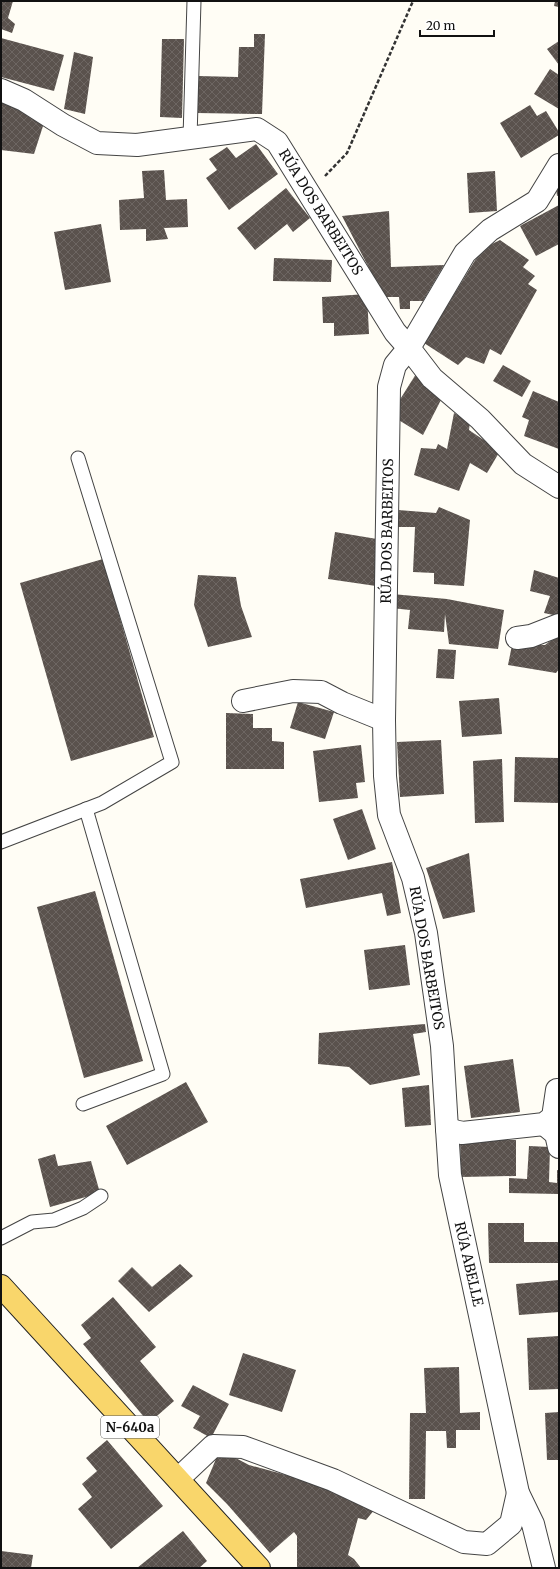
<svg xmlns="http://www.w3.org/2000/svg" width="560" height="1569" font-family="Merriweather,serif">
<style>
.building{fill:url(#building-cross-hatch)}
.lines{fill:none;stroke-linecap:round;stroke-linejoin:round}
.lane-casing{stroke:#444;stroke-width:15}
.street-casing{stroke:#444;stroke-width:24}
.primary-casing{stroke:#222;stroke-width:24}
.path{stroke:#333;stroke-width:2.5;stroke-dasharray:4 2;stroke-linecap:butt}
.lane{stroke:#fff;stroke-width:13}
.street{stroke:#fff;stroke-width:22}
.primary{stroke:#f9d66b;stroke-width:22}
.labels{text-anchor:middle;stroke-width:4;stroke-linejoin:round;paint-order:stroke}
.shield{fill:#fff;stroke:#585858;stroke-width:1}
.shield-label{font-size:13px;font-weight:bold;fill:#111}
.street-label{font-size:14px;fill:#111;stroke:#fff}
</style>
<defs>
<pattern id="building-cross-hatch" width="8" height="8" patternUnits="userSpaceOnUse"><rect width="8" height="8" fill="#5a524d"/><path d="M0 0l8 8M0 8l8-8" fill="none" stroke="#6d6662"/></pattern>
</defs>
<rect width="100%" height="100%" fill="#fffdf5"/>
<g class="building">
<path d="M1,1H13L8,18L15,24L12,33L1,29Z"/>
<path d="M555,1H559V7L554,6Z"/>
<path d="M254,34H265L262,114L197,113L198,76L238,77L239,47H254Z"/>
<path d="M1,38L64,55L54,91L1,77Z"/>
<path d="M162,39H184L182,118L160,117Z"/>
<path d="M559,41V65L547,49Z"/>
<path d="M74,52L93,57L85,114L64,109Z"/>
<path d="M550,69L559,75V109L534,94Z"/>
<path d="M1,102L32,115L43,126L34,154L1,150Z"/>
<path d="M530,105L537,116L546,111L559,132V135L521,158L500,123Z"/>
<path d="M256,144L278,174L229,210L206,178L217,170L209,159L227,147L236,158Z"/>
<path d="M164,170L166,200L187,199L188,227L164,228L168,239L146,241V229L120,230L119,200L144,198L142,171Z"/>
<path d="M495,171L497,211L469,213L467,173Z"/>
<path d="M559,181V195L557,196L556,186Z"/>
<path d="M286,188L310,218L293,232L287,224L255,250L237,228Z"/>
<path d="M559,205V244L536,256L520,226Z"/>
<path d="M389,211L391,267L444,265L423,301H410V309H400L399,297H384L342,216Z"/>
<path d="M101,224L111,282L65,290L54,232Z"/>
<path d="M500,240L529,260L523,267L535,276L528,284L537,290L501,355L490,349L484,364L466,357L458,365L424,343L482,249Z"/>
<path d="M274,258L332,260L331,282L273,281Z"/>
<path d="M367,294L369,334L334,336V323H323L322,297Z"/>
<path d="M503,365L531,381L522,397L493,381Z"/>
<path d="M416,374L444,394L423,435L397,419L394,409Z"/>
<path d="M533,391L559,402V449L524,436L529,420L522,417Z"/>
<path d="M454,413L470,422L469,430L500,451L487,473L470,463L459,491L414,475L421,448L436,449L438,444L447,449Z"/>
<path d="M439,507L470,520L464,586L434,584V573L413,572L415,527H398V510L436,513Z"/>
<path d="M335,532L383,540L376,586L328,579Z"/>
<path d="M103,559L154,737L71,761L20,583Z"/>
<path d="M534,570L559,578V615L558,616L544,613L550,596L530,591Z"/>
<path d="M198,575L236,577L241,606L252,637L208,647L194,605Z"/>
<path d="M392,594L447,599L504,610L498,649L449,644L445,614L444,632L408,629L410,610L391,608Z"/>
<path d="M559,634V669L556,673L508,665L512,645H545Z"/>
<path d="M438,649L456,650L454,679L436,678Z"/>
<path d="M499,698L502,734L462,737L459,701Z"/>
<path d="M298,702L334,712L325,739L290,728Z"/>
<path d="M226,713L253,714V728H272V741L284,742V769H226Z"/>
<path d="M441,740L444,794L400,797L397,742Z"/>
<path d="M361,745L365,782L356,783L358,798L319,802L313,751Z"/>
<path d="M515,757L559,758V803L514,802Z"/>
<path d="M502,759L504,822L475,823L473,761Z"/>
<path d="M362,809L376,849L348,860L333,819Z"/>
<path d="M469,853L475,912L443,919L426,868Z"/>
<path d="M392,862L401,913L387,916L382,893L306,908L300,879Z"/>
<path d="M95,891L143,1061L84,1078L37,907Z"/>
<path d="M405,945L410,985L369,990L364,950Z"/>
<path d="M425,1024L426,1032L413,1034L420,1075L370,1085L349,1067L318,1064L319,1033Z"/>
<path d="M513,1059L520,1112L471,1118L464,1066Z"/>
<path d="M186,1082L208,1122L127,1165L106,1126Z"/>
<path d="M429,1085L431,1125L405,1127L402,1088Z"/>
<path d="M460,1140H516V1176L461,1177Z"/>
<path d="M529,1146L550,1147L549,1182L557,1183V1170H559V1194L509,1193V1178L527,1179Z"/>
<path d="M55,1154L58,1166L91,1161L100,1193L50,1207L38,1159Z"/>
<path d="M488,1223H524V1242H559V1263H489Z"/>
<path d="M180,1264L193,1276L149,1312L118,1281L132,1267L152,1287Z"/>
<path d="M559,1280V1312L519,1315L516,1284Z"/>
<path d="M113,1297L156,1347L140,1361L174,1401L149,1423L83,1344L91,1338L81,1325Z"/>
<path d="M559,1336V1389L529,1390L527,1338Z"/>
<path d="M243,1353L296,1370L282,1412L229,1395Z"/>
<path d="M459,1367L460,1413L480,1412V1430H456V1448H447L446,1431H426L425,1499H409L410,1413H426L424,1368Z"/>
<path d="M193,1385L229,1404L211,1438L193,1428L200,1416L181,1406Z"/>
<path d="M559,1412V1460H547L545,1413Z"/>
<path d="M107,1440L163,1506L111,1549L78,1509L92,1497L82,1484L97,1471L86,1458Z"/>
<path d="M218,1454H228L249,1465L297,1478L365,1502L375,1509L366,1520L358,1518L348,1555L354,1559L361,1568H297V1536L294,1532L270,1553L227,1504L206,1483Z"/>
<path d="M183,1531L207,1561L199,1568H137Z"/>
<path d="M1,1551L33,1555L31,1568H1Z"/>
</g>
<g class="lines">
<defs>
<g id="lane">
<path d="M190,138L194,1"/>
<path d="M1,842L102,803L172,762L78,458"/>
<path d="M83,1104L163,1074L86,809"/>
<path d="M1,1238L32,1222L54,1220L83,1208L101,1196"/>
</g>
<g id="street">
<path d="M1,90L24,100L63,125L97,143L137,145L257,129L277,142L395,332L409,348L395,365L389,387L384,720L385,776L389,815L413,878L426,933L442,1046L447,1129"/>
<path d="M559,165L537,201L490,230L465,253L409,348L432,378L480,419L523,464L559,487"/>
<path d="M517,638L531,636L559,625"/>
<path d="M243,701L293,691L321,692L342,703L384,720"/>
<path d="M544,1124L556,1134L559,1147"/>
<path d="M178,1479L213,1446L243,1447L333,1480L464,1542L487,1544L511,1524L518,1493"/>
<path d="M544,1568L533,1524L518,1493L450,1175L447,1129L462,1133L544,1124L553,1117L557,1090"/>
</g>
<path id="primary" d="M1,1286L259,1568"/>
</defs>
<use href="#lane" class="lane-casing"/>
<use href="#street" class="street-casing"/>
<use href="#primary" class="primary-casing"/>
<path class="path" d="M325,176L347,153L413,1"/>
<use href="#lane" class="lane"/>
<use href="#street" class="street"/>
<use href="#primary" class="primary"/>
</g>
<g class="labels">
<rect class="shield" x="101" y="1416" width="58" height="22" rx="3"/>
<g class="shield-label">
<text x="130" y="1432">N-640a</text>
</g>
<g class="street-label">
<text transform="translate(321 212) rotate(58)" y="5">RÚA DOS BARBEITOS</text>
<text transform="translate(387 531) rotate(-89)" y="5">RÚA DOS BARBEITOS</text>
<text transform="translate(427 958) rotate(80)" y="5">RÚA DOS BARBEITOS</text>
<text transform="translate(469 1264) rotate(77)" y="5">RÚA ABELLE</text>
</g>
</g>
<rect width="560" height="1569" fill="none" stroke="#111111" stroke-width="4"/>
<path d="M420 30v6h74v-6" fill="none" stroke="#111111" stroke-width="2"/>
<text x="426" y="30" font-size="12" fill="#111111" stroke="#ffffff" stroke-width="3" paint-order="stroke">20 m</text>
</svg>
